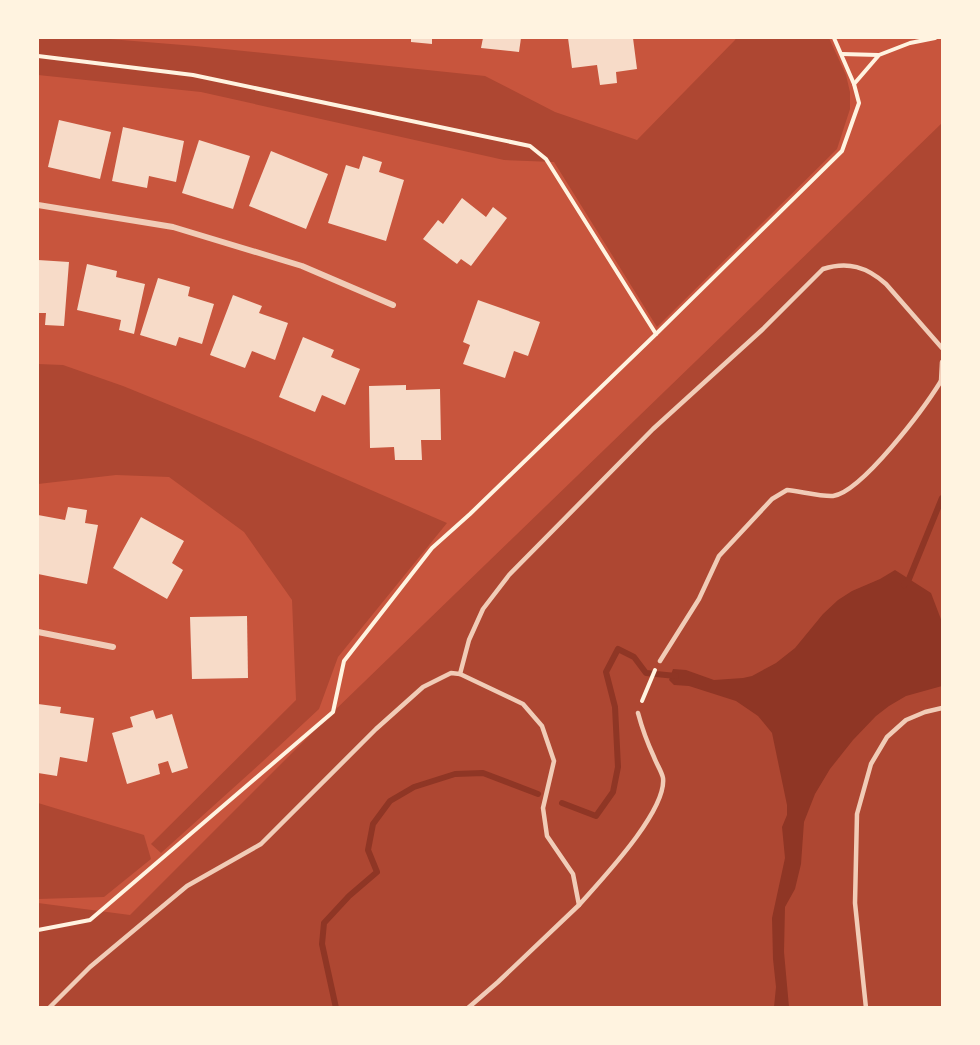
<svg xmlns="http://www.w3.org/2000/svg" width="980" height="1045" font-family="'IBM Plex Sans',sans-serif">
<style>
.green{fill:#ae4732}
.water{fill:#8f3625}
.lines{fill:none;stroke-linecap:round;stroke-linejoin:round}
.stream{stroke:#8f3625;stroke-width:6}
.building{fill:#f7dbc8}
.path{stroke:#fff3e0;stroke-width:4}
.service{stroke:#f1ccb7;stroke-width:4.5}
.minor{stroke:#f1ccb7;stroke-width:6}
</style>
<rect width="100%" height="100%" fill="#c8553d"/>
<g class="green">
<path d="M38,38H97L195,46L485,76L555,112L637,140L735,40L736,38H829L846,75L850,92V109L837,149L657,327L554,162L504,160L201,92L38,75Z"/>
<path d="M942,123V1007L38,1008V903L130,915L333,712Z"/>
<path d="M38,364L63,365L123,386L251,438L447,523L338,657L319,709L262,762L161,853L151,844L296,700L292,600L244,532L169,477L116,475L38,484Z"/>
<path d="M38,803L144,835L151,859L104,897L38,899Z"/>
</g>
<path class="water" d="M895,570L931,593L942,622V686L906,696L889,706L876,716L853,740L830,769L815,794L804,822L801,864L795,889L785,907L784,952L789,1007H774L776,987L773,959L772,918L785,858L782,827L787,815V805L772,733L758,716L736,701L689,686L674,685L669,680L673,669L686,670L714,680L743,678L752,676L776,663L795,648L823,614L838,600L852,591L880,579Z"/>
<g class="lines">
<g class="stream">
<path d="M904,585L909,579L942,498"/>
<path d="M562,803L596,816L613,792L618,767L615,707L606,672L618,649L634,657L646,673L676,676"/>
<path d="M336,1008L322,944L324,923L349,896L377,872L368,850L373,824L390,801L414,787L455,774L483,773L538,794"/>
</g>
</g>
<g class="building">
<path d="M411,38H432V44L411,42Z"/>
<path d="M483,38H521L519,52L481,48Z"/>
<path d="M568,38H633L637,69L616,72L617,83L600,85L597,65L572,68Z"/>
<path d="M59,120L111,132L100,179L48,167Z"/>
<path d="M123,127L184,141L176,182L149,176L147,188L112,181Z"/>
<path d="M199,140L250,156L233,209L182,193Z"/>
<path d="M271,151L328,174L306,229L249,206Z"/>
<path d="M363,156L382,162L379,172L404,180L386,241L328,223L346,165L359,169Z"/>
<path d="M462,198L486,217L493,207L507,218L471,266L461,259L457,264L423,239L438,220L443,224Z"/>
<path d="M38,260L69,262L64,326L45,325L46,313H38Z"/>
<path d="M87,264L117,271L116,277L145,284L134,334L119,330L121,320L77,310Z"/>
<path d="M158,278L190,287L188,296L214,304L202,344L179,337L176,346L140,335Z"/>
<path d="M233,295L262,306L259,313L288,323L275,360L252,351L245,368L210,355Z"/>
<path d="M478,300L540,322L528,356L514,351L505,378L463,364L470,345L463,342Z"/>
<path d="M303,337L334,350L331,357L360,369L345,405L322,395L315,412L279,397Z"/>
<path d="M406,385V390L440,389L441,440H421L422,460H395L394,447L370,448L369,386Z"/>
<path d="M68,507L87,510L85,523L98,525L87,584L38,574V515L65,520Z"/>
<path d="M141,517L184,541L172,563L183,570L167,599L113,568Z"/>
<path d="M247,616L248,678L192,679L190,617Z"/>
<path d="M38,704L61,707L60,713L94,718L87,762L60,757L57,776L38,773Z"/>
<path d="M153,710L156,719L172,714L188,768L172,773L168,761L158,764L160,774L127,784L112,733L133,727L130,717Z"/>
</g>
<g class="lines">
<g class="path">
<path d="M834,38L854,84"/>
<path d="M842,54L878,55"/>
<path d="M38,56L193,75L530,146L546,159L656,334"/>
<path d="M642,701L655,670"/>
<path d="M38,930L90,920L333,712L344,661L432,548L470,514L656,334L842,151L859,103L854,84L879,55L910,43L935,38"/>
</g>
<g class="service">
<path d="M941,381L942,362"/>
<path d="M660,661L699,599L719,556L772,499L787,490C798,491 823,497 833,496C862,492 925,407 941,381L942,382"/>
<path d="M460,674L469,640L483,609L509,575L653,429L763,329L823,269C848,261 867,267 886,284L942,348"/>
<path d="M49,1008L90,967L187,886L261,844L376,729L423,687L451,673L460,674L523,704L542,726L554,761L543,808L547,836L573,874L579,905C601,880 667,811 663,778C662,772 656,763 654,757C647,742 642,728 638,713"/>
<path d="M468,1008L498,982L579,905"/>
<path d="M866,1008L855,903L857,814L871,764L887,737L906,720L925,712L942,708"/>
</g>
<g class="minor">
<path d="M38,205L173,227L302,266L393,305"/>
<path d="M38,632L113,647"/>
</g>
</g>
<rect width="980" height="1045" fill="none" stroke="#fff3e0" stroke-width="78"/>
</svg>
